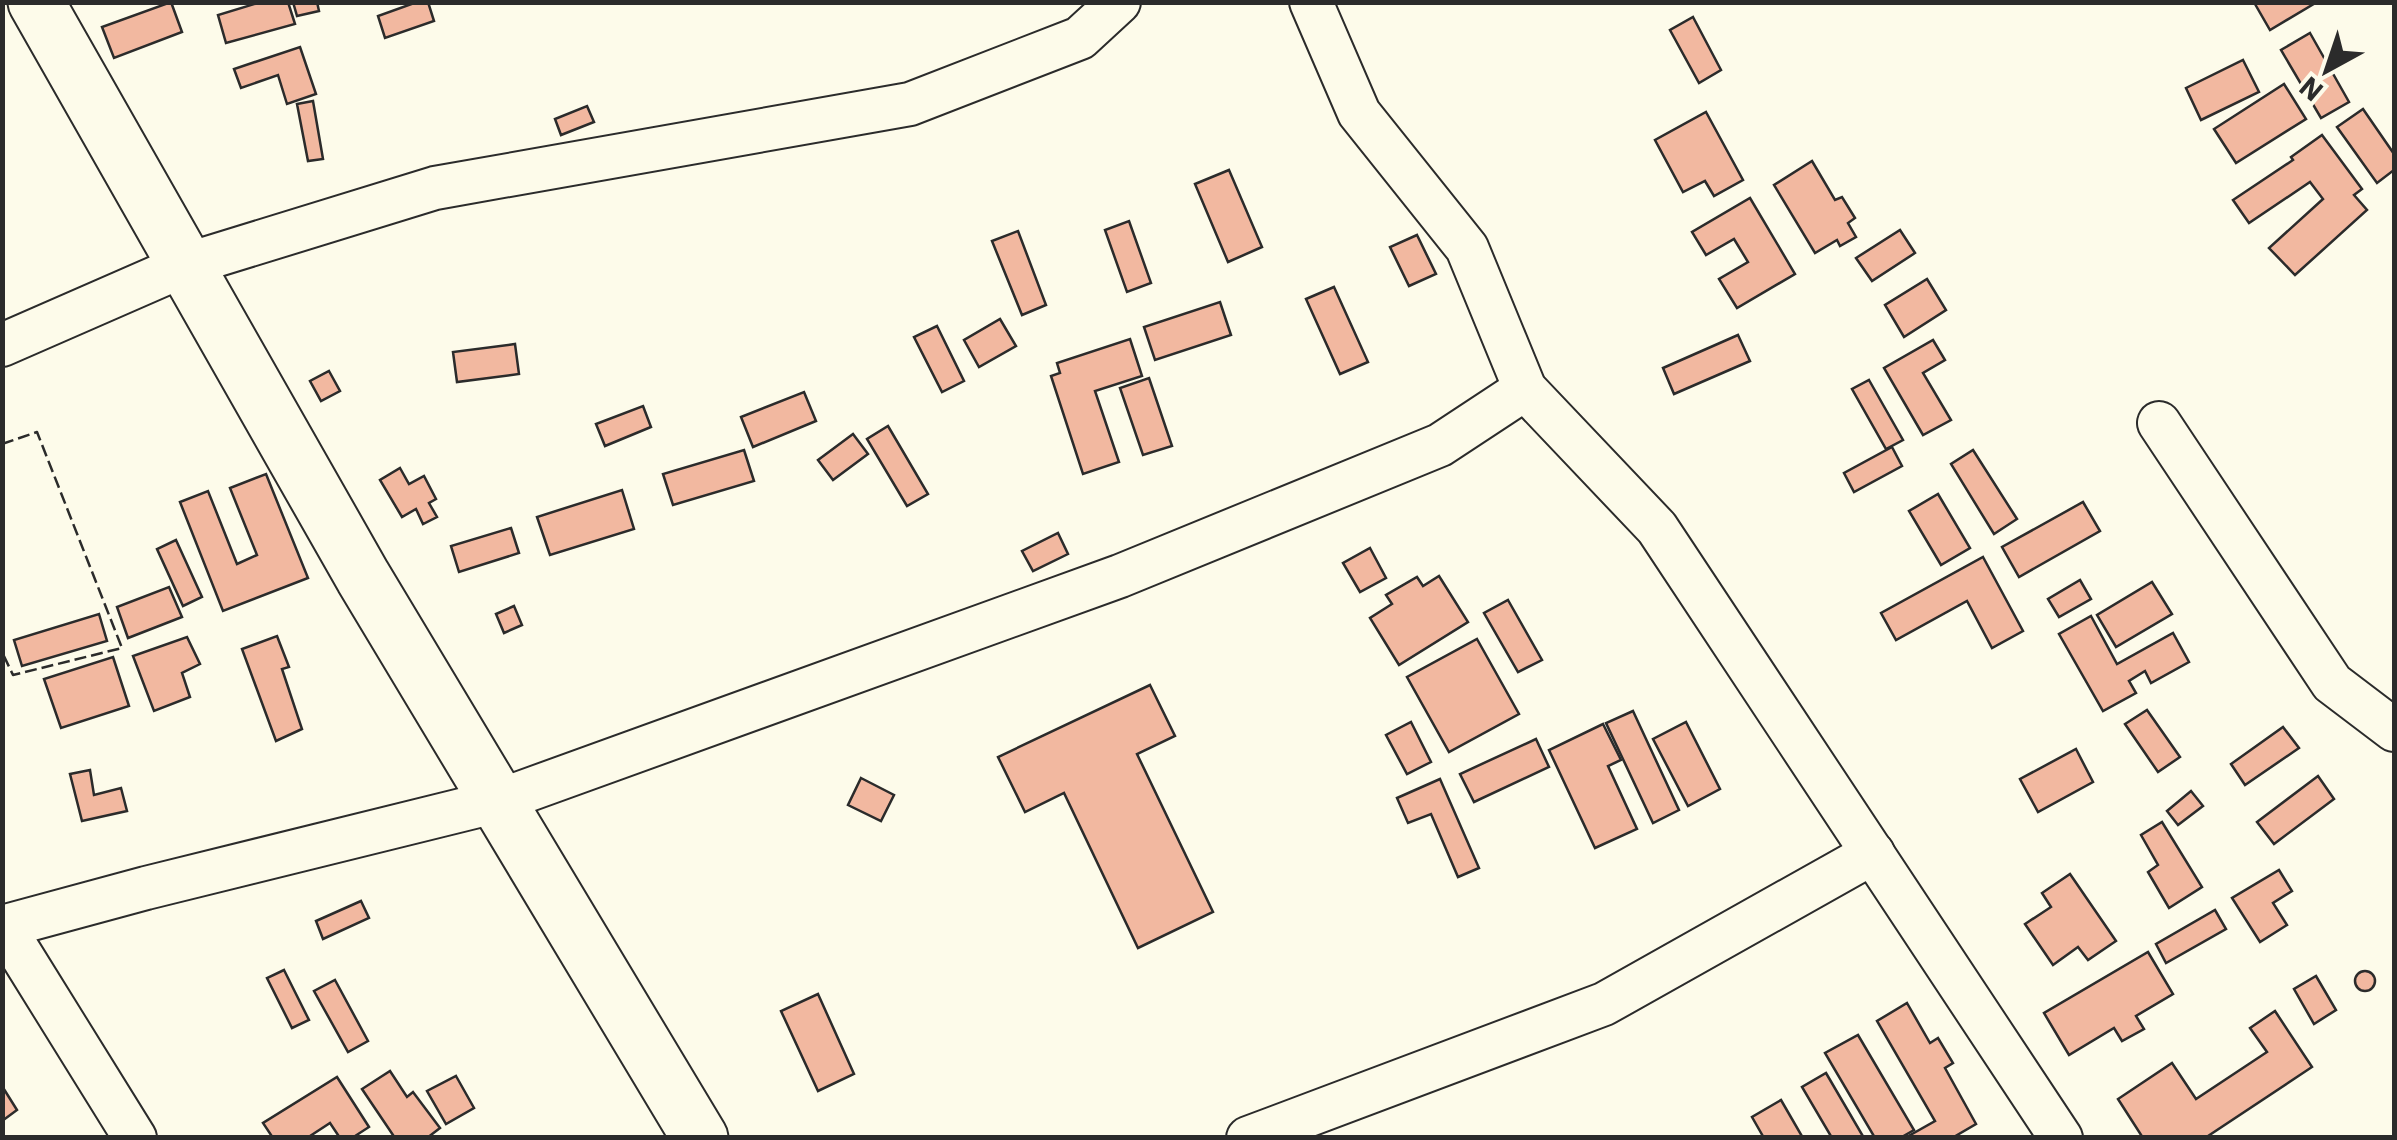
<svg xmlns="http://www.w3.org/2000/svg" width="2397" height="1140" font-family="'IBM Plex Sans',sans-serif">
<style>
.building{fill:#f2b8a0;stroke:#2b2b2b;stroke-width:2.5}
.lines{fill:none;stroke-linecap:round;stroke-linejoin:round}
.street-casing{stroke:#2b2b2b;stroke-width:46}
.secondary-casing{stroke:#2b2b2b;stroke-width:59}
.street{stroke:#fdfbea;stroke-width:42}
.secondary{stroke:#fdfbea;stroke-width:55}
.fence{stroke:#2b2b2b;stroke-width:2.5;stroke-dasharray:12 5;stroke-linecap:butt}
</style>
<rect width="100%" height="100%" fill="#fdfbea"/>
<g class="building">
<path d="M171,2L182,32L114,58L102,27Z"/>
<path d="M261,2H288L295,24L226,43L218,15Z"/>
<path d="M293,2H317L319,11L297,16Z"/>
<path d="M417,2H428L434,21L385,38L378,16Z"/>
<path d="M2257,2H2317L2270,30L2255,4Z"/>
<path d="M1693,17L1721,70L1699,83L1670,30Z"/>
<path d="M2310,33L2349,102L2321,118L2281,50Z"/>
<path d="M300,47L316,94L287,104L278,75L241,88L234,69Z"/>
<path d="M2243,60L2259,92L2201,120L2186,88Z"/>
<path d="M2284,84L2306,119L2236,163L2214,129Z"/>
<path d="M313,101L323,159L308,161L297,104Z"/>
<path d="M587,106L594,122L561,135L555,119Z"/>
<path d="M2363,109L2394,154V170L2377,183L2337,127Z"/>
<path d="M1706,112L1743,180L1714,196L1705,181L1683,192L1655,140Z"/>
<path d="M2322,135L2362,189L2354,195L2367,210L2295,275L2269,248L2323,199L2310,182L2249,223L2233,200L2293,160L2291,157Z"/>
<path d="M1812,161L1835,200L1842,197L1855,218L1848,223L1856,237L1840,246L1837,240L1815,253L1774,185Z"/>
<path d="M1229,170L1262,247L1228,262L1195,184Z"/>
<path d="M1750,198L1795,274L1737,308L1719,279L1748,262L1734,239L1706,255L1692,232Z"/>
<path d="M1129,221L1151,283L1127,292L1105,230Z"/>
<path d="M1900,230L1915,253L1872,281L1856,258Z"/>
<path d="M1018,231L1046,305L1022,315L992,241Z"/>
<path d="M1417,235L1436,274L1409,286L1390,247Z"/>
<path d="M1927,279L1946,310L1904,337L1885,305Z"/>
<path d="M1334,287L1368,362L1340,374L1306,299Z"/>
<path d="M1220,302L1231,335L1155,360L1144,327Z"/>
<path d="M1000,319L1016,346L979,367L964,340Z"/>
<path d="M937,326L964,381L942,392L914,337Z"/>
<path d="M1738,335L1750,361L1674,394L1663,368Z"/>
<path d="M1130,339L1142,376L1095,391L1119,462L1083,474L1051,376L1060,373L1057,363Z"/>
<path d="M1933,340L1945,360L1923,373L1951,420L1923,435L1884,368Z"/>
<path d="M515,344L519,374L457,382L453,352Z"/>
<path d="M329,371L340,391L321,401L310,381Z"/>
<path d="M1149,378L1172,446L1143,455L1120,388Z"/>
<path d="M1869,380L1903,440L1886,449L1852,389Z"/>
<path d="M804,392L816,421L753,447L741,417Z"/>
<path d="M643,406L651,427L605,446L596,424Z"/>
<path d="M888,426L928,494L907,506L867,439Z"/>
<path d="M853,434L868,454L833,480L818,460Z"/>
<path d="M1892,447L1902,466L1854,492L1844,473Z"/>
<path d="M744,450L754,481L673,505L663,474Z"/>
<path d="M1973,450L2017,519L1994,534L1951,464Z"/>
<path d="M400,468L409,484L424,476L436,499L429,503L437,517L423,524L416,509L402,517L380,480Z"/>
<path d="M266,474L308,578L223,611L180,502L208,491L237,564L257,555L230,488Z"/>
<path d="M622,490L634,529L550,555L537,517Z"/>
<path d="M1938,494L1970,548L1941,565L1909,511Z"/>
<path d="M2083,502L2100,531L2019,577L2002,547Z"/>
<path d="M511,528L519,553L459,572L451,546Z"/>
<path d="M1058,533L1068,554L1033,571L1022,551Z"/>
<path d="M176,540L202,597L183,606L157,549Z"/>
<path d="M1370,548L1386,578L1360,592L1343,563Z"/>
<path d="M1983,557L2023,631L1992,648L1967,601L1896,640L1881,613Z"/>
<path d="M1439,576L1468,622L1399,665L1370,618L1392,604L1386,595L1417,577L1423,586Z"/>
<path d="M2080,580L2091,599L2059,617L2048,599Z"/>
<path d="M2152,582L2172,614L2116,647L2097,615Z"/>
<path d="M169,587L182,617L128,638L117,607Z"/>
<path d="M1508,600L1542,660L1518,672L1484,613Z"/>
<path d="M514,606L522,625L504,633L496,614Z"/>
<path d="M99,614L107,641L22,666L14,640Z"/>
<path d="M2091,616L2117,664L2173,633L2189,662L2151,683L2145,671L2129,681L2136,693L2103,711L2059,634Z"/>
<path d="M277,636L289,667L282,669L302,729L276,741L242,649Z"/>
<path d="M187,637L200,664L182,673L190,697L154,711L133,656Z"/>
<path d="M1477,639L1519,714L1449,752L1407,677Z"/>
<path d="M113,657L129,706L61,728L44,679Z"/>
<path d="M1150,685L1175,736L1137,754L1213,912L1138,948L1064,793L1025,812L998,757Z"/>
<path d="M2147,710L2180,757L2158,772L2125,724Z"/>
<path d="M1633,711L1679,810L1653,823L1606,723Z"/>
<path d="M1411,722L1431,762L1407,774L1386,735Z"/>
<path d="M1686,722L1720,789L1688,806L1653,739Z"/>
<path d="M1603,724L1621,760L1608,766L1637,829L1595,848L1549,750Z"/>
<path d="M2283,727L2299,748L2245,785L2231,764Z"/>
<path d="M1536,739L1549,767L1474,802L1460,774Z"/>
<path d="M2076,749L2093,782L2038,812L2020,779Z"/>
<path d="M90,770L94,795L121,788L127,811L82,821L70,774Z"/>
<path d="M2318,776L2334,799L2274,844L2257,822Z"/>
<path d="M861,778L894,795L881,821L848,805Z"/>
<path d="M1440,779L1479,868L1458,877L1431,814L1408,823L1397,798Z"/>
<path d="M2191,791L2203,806L2178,825L2167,811Z"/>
<path d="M2162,822L2202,887L2169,908L2148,872L2158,865L2141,835Z"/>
<path d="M2279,870L2292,891L2273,903L2287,925L2260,942L2232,898Z"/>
<path d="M2070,874L2116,941L2088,960L2078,947L2053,965L2025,924L2051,907L2042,893Z"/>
<path d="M361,901L369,918L323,939L316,921Z"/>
<path d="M2215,910L2226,929L2166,963L2156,944Z"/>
<path d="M2148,952L2173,994L2136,1016L2144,1029L2122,1041L2114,1028L2069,1055L2044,1013Z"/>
<path d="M284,970L309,1020L292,1028L267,978Z"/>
<circle cx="2365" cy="981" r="10"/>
<path d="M2316,976L2336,1010L2314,1024L2294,989Z"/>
<path d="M335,980L368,1041L348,1052L314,991Z"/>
<path d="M818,994L854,1074L818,1091L781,1011Z"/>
<path d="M1907,1003L1930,1043L1938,1038L1953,1063L1945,1068L1976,1124L1952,1138H1905L1935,1121L1877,1021Z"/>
<path d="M2275,1011L2312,1067L2205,1138H2143L2118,1099L2172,1063L2196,1099L2267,1052L2250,1028Z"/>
<path d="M1858,1035L1914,1130L1900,1138H1875L1825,1053Z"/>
<path d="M390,1071L407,1097L413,1092L440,1128L427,1138H395L362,1089Z"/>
<path d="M1826,1073L1864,1138H1832L1802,1087Z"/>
<path d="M456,1076L474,1108L446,1124L427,1091Z"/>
<path d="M337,1077L369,1127L352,1138H340L330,1123L307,1138H273L263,1123Z"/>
<path d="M2,1086L17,1110L2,1121Z"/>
<path d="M1781,1100L1803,1138H1764L1752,1117Z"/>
</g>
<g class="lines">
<defs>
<g id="street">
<path d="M1311,2L1359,113L1467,248L1525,389L1657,528L2061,1138"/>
<path d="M2,345L185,265L435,188L910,104L1080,38L1119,2"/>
<path d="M2159,423L2332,683L2394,730"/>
<path d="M2,927L146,888L498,801L1120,576L1440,445L1525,389"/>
<path d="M4,927L135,1138"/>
<path d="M1248,1138L1604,1004L1873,853"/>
</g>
<path id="secondary" d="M36,2L363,577L700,1138"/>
</defs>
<use href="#street" class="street-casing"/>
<use href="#secondary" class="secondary-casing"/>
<use href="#street" class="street"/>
<use href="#secondary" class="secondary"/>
<path class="fence" d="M2,444L37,432L122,648L13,675L2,652"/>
</g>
<rect width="2397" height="1140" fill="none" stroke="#2b2b2b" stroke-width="10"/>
<g transform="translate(2327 70) rotate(220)" stroke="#fdfbea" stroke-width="8" paint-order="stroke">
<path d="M0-8L18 38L0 25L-18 38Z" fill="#2b2b2b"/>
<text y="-15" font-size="28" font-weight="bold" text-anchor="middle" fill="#2b2b2b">N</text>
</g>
</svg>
